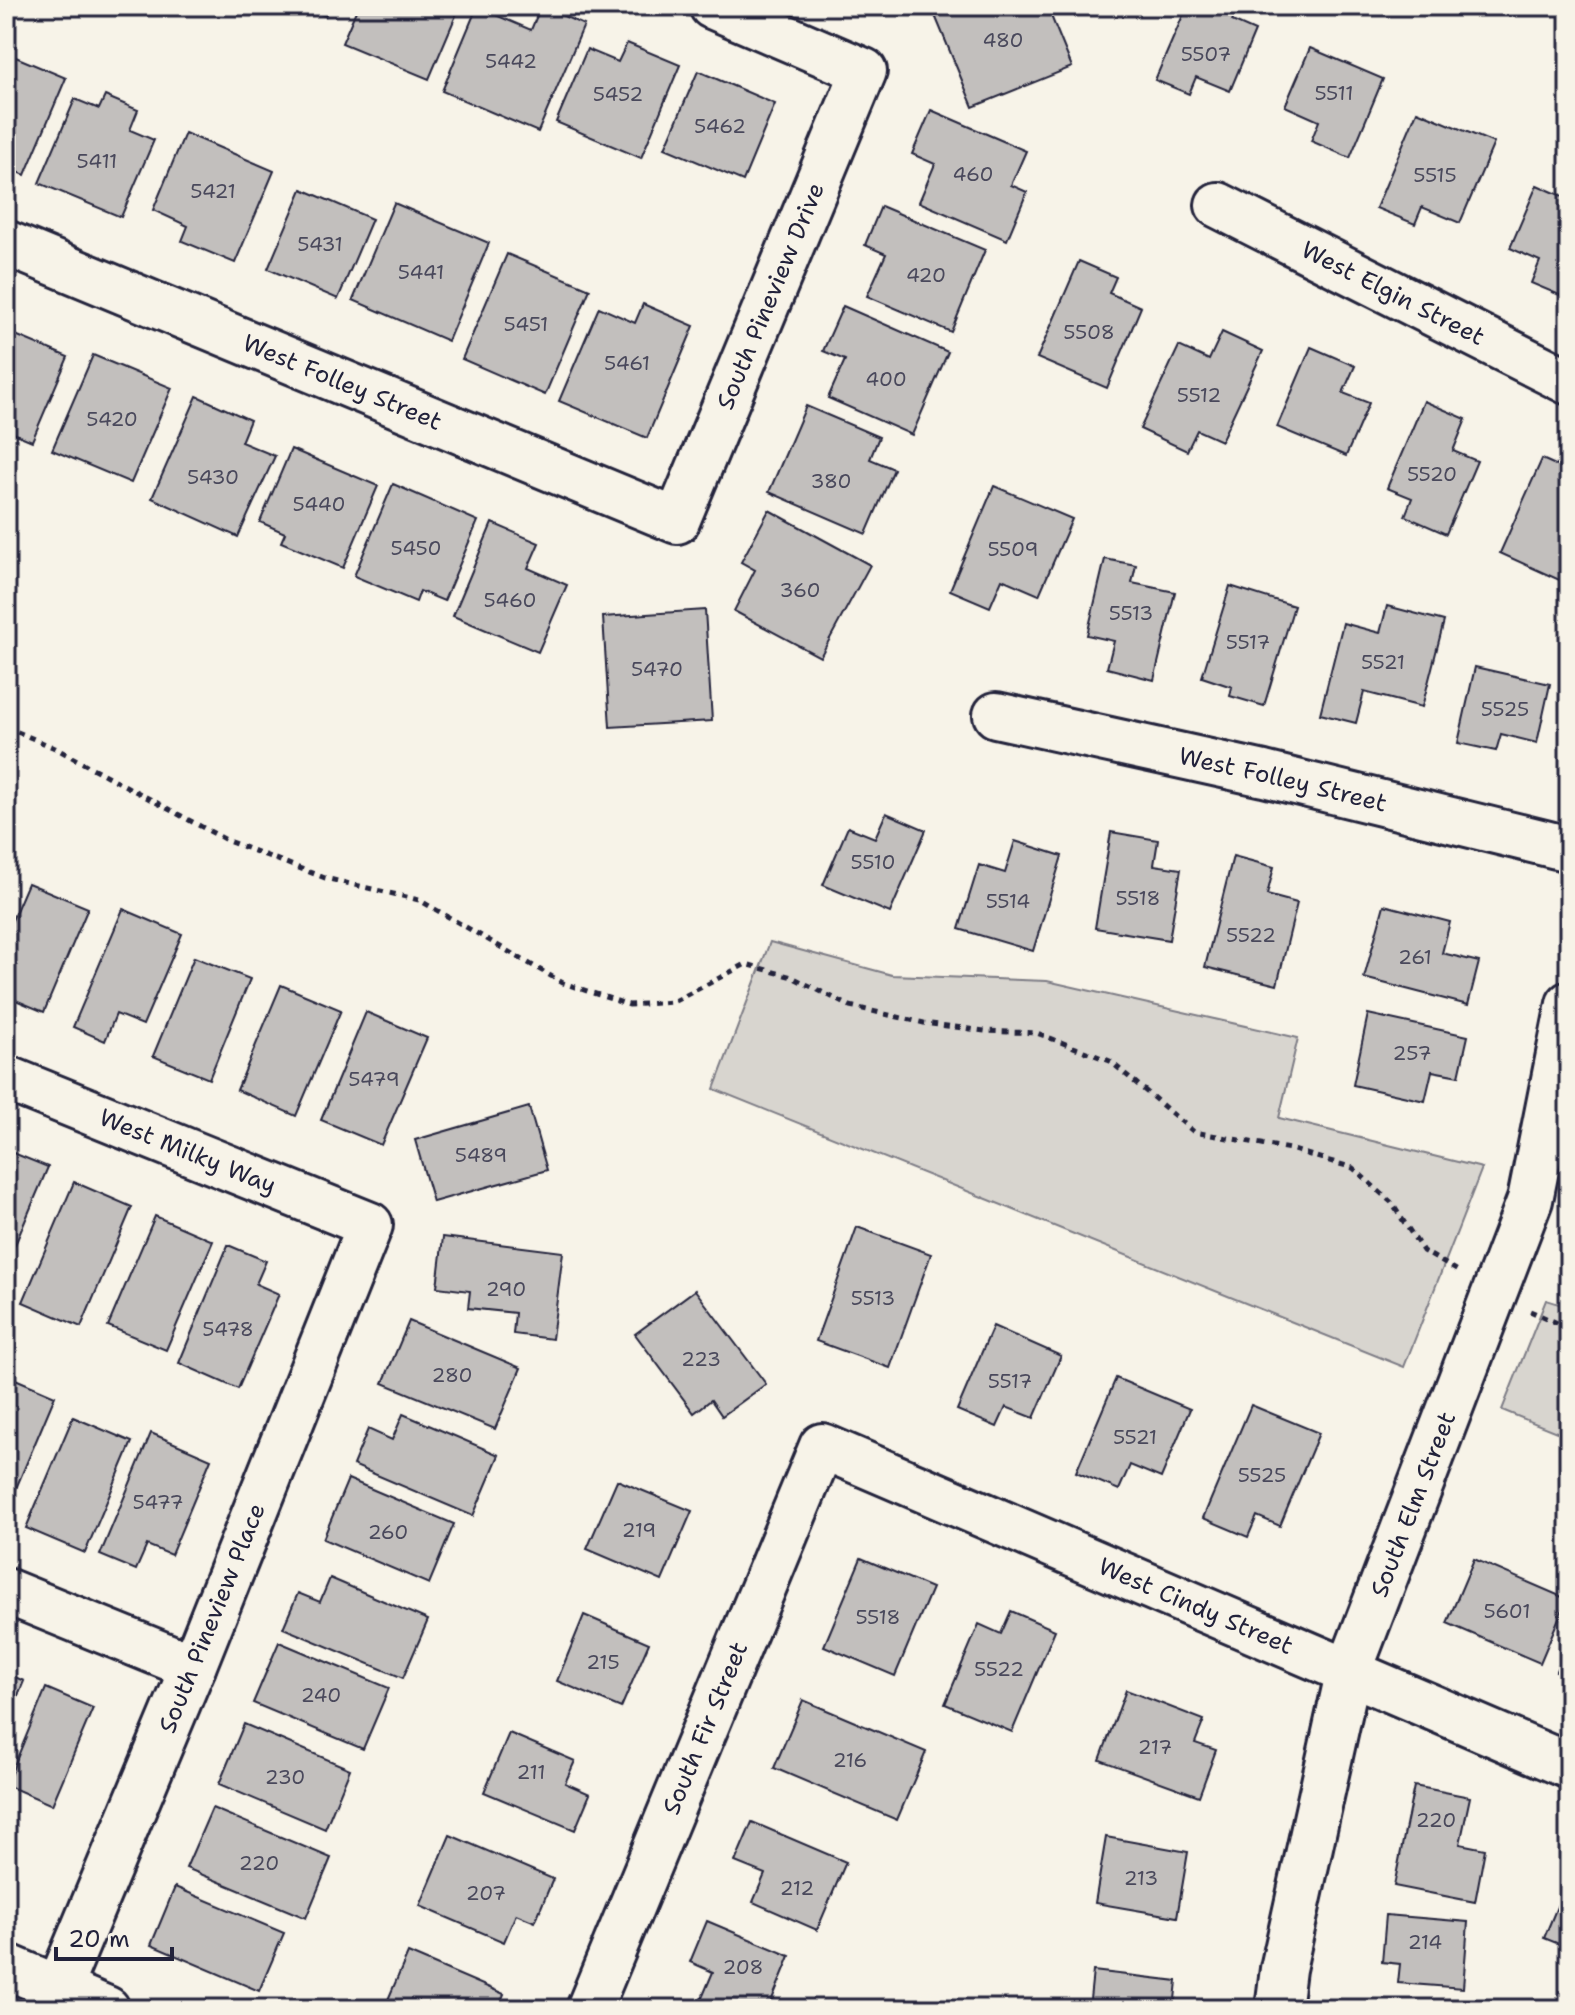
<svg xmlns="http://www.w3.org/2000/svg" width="1575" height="2015" font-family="'Shantell Sans',sans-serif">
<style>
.green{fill:#d8d5cf;stroke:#7d7c85;stroke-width:2}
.building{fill:#c2bfbd;stroke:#22223b;stroke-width:2}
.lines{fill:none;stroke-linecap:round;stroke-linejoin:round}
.minor-casing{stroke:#22223b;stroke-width:50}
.path{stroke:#22223b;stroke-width:5;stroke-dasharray:6 6;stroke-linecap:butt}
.minor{stroke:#f7f3e8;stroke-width:44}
.labels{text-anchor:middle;stroke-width:7;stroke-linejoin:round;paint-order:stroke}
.number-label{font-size:20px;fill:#4a495c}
.street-label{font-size:24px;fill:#22223b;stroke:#f7f3e8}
</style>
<rect width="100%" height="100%" fill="#f7f3e8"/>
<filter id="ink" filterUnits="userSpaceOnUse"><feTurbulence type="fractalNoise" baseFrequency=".0125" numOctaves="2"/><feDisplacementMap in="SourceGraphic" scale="16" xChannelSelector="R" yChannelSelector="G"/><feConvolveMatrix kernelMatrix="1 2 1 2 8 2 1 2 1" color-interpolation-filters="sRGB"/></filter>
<g filter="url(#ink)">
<g class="green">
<path d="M770,942L892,975L1047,981L1298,1038L1279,1118L1482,1168L1404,1367L714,1089Z"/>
<path d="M1546,1300L1569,1307V1437L1502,1410Z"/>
</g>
<g class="building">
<path d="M300,6H329L325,16Z"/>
<path d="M358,6H460L429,79L342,43Z"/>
<path d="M541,6L584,25L538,132L442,91L477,7L531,30Z"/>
<path d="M951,6H1047L1072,67L973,107L934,13Z"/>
<path d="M1187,6H1239L1232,21L1255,31L1230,91L1196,77L1189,94L1155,80Z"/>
<path d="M627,43L680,65L641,158L556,122L587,49L618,62Z"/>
<path d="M1310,48L1383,79L1350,158L1311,141L1319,121L1285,106Z"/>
<path d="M6,53L66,78L25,175L6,167Z"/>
<path d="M698,71L775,104L743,181L665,148Z"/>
<path d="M105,96L138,110L130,130L154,140L121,217L39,183L75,99L99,109Z"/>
<path d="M931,110L1026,151L1011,185L1027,192L1007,240L919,202L935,164L912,154Z"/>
<path d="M1417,111L1494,143L1460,223L1422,207L1415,224L1376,208Z"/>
<path d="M185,133L274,171L235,263L182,241L188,226L153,210Z"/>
<path d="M1537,185L1569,199V299L1531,283L1540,261L1510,248Z"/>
<path d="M302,189L372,219L338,299L268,269Z"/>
<path d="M394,203L489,243L448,341L353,300Z"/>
<path d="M881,206L985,250L951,332L867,296L886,254L865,245Z"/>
<path d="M507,254L590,289L545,395L462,359Z"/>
<path d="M1079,261L1116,277L1109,293L1141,307L1107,388L1037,358Z"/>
<path d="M643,304L694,326L647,438L559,401L599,307L635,323Z"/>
<path d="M843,306L948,352L912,435L828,398L845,360L823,351Z"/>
<path d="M6,331L68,357L32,441L6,430Z"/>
<path d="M1222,332L1263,351L1221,441L1197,430L1187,451L1140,429L1179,346L1209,360Z"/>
<path d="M1311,347L1355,366L1343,393L1369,403L1346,456L1277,427Z"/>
<path d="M93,355L172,388L131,483L52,450Z"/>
<path d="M197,396L250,420L241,442L275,456L238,537L152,498Z"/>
<path d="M1424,401L1466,419L1453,451L1477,461L1446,534L1405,516L1412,498L1387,488Z"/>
<path d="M806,406L879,437L870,459L894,469L866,534L769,492Z"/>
<path d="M291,449L378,486L343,568L281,542L285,533L260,522Z"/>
<path d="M1542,459L1569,471L1566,583L1500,553Z"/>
<path d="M393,484L478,521L444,601L420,591L416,602L354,576Z"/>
<path d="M994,486L1072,519L1039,595L1002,579L990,607L950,590Z"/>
<path d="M769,510L870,565L820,657L734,611L755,570L741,562Z"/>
<path d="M492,523L539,543L528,568L567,585L538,652L453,616Z"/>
<path d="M1105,559L1136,565L1132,583L1175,592L1154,680L1107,668L1114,641L1087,635Z"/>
<path d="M1230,586L1294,606L1264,706L1230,696L1232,687L1202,677Z"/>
<path d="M1387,606L1444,621L1422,707L1364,692L1356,723L1320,714L1343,623L1380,633Z"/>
<path d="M705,610L712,721L610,727L603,617Z"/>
<path d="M1475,667L1550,684L1537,743L1501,734L1496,751L1458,743Z"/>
<path d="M886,813L926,830L890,913L823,885L848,827L875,838Z"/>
<path d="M1111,832L1158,840L1154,865L1181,869L1169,940L1095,928Z"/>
<path d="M1015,841L1062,856L1033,951L959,929L979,865L1005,873Z"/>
<path d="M1233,856L1274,867L1267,895L1297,903L1277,985L1205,967Z"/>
<path d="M28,883L88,908L44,1012L6,996V934Z"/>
<path d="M1384,905L1450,922L1442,953L1479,962L1468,1005L1364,978Z"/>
<path d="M123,909L182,934L143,1025L116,1014L105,1041L73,1027Z"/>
<path d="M194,957L250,979L209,1079L153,1056Z"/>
<path d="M281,985L341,1010L296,1116L237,1090Z"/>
<path d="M366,1012L427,1038L381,1145L321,1120Z"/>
<path d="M1368,1014L1468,1036L1459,1076L1432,1071L1425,1101L1353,1085Z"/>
<path d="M529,1107L547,1170L433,1202L415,1140Z"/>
<path d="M6,1150L48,1167L6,1266Z"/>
<path d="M74,1182L132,1207L81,1327L23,1302Z"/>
<path d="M155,1216L213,1241L166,1350L108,1326Z"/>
<path d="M857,1227L931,1254L890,1368L816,1341Z"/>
<path d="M443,1237L563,1252L552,1339L513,1334L515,1313L468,1308L470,1291L437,1287Z"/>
<path d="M228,1245L266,1261L256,1284L279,1294L238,1389L179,1363Z"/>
<path d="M695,1290L766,1384L722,1416L711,1400L694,1413L635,1334Z"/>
<path d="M409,1321L521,1368L495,1429L383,1383Z"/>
<path d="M993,1326L1061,1356L1034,1418L1006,1407L997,1427L957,1410Z"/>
<path d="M6,1375L55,1396L6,1512Z"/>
<path d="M1116,1378L1190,1409L1161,1478L1130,1465L1119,1490L1076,1472Z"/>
<path d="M1251,1405L1319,1433L1280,1526L1257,1516L1248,1537L1203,1518Z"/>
<path d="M403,1414L499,1455L473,1516L353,1465L368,1429L392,1440Z"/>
<path d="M73,1417L132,1442L85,1553L26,1528Z"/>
<path d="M151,1433L211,1459L171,1555L147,1545L136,1570L100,1555Z"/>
<path d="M348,1479L454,1524L429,1584L323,1539Z"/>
<path d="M617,1480L692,1511L662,1581L587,1549Z"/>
<path d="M861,1558L932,1588L895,1676L824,1646Z"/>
<path d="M1474,1559L1567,1599L1540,1663L1447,1623Z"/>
<path d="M330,1578L428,1620L403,1678L283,1628L298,1593L320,1602Z"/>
<path d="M1011,1611L1055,1630L1012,1732L945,1704L979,1624L1001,1634Z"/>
<path d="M584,1615L649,1643L621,1708L557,1681Z"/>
<path d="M1569,1640V1676L1556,1671Z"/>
<path d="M279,1642L389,1688L363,1749L253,1703Z"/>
<path d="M6,1673L24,1681L6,1724Z"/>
<path d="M46,1688L93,1708L52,1805L6,1785Z"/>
<path d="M1126,1690L1204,1720L1195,1743L1216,1750L1199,1796L1100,1760Z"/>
<path d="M803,1700L926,1752L897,1820L774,1768Z"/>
<path d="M244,1724L350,1769L325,1829L219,1784Z"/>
<path d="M509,1733L575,1761L565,1783L590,1794L575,1830L484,1792Z"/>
<path d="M1414,1786L1470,1797L1460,1844L1485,1849L1475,1902L1394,1886Z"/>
<path d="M212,1808L331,1858L306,1918L186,1868Z"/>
<path d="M752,1822L846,1862L817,1930L753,1902L765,1874L735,1862Z"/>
<path d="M450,1835L553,1879L535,1922L516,1914L504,1942L420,1906Z"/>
<path d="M1106,1837L1188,1852L1177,1917L1095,1903Z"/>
<path d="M1569,1878V1948L1544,1938Z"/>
<path d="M175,1887L284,1933L259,1991L151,1945Z"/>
<path d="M1386,1915L1468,1922L1463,1988L1398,1983L1400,1964L1382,1962Z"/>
<path d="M707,1921L790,1956L768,2009H707L699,2005L713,1972L690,1962Z"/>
<path d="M408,1953L504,1994L498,2009H384Z"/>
<path d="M1093,1971L1177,1981L1174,2009H1089Z"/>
</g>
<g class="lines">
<defs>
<g id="minor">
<path id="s1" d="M1218,205L1569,382"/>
<path id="s2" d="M6,243L677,521L864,71L712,6"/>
<path id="s3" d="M996,715L1264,774L1569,849"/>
<path id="s4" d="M6,1078L370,1225L193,1667L50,2009"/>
<path d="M6,1591L193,1667"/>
<path d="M6,1966L107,2009"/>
<path id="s5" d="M589,2009L822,1446L1569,1766"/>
<path id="s6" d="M1278,2009L1283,1969L1348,1674L1530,1200L1569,1004"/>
</g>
</defs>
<use href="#minor" class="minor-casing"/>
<g class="path">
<path d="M6,727L55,748L228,841L325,878L419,900L563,983L629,1005L673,1002L746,964L792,977L850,1006L924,1023L985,1031L1037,1033L1110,1061L1194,1132L1290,1149L1353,1168L1391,1202L1423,1251L1458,1271"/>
<path d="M1530,1311L1569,1328"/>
</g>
<use href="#minor" class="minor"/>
</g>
</g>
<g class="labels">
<g class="number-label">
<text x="1003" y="47">480</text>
<text x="1206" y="61">5507</text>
<text x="511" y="68">5442</text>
<text x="1334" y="100">5511</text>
<text x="618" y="101">5452</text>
<text x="720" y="133">5462</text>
<text x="97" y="168">5411</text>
<text x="973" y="181">460</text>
<text x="1435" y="182">5515</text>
<text x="213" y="198">5421</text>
<text x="320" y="251">5431</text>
<text x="421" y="279">5441</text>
<text x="926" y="282">420</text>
<text x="526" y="331">5451</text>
<text x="1089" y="339">5508</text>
<text x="627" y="370">5461</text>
<text x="886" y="386">400</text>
<text x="1199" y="402">5512</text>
<text x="112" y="426">5420</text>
<text x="1432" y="481">5520</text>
<text x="213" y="484">5430</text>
<text x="831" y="488">380</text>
<text x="319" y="511">5440</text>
<text x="416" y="555">5450</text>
<text x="1013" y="556">5509</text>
<text x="800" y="597">360</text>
<text x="510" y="607">5460</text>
<text x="1131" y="620">5513</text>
<text x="1248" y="649">5517</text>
<text x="1383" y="669">5521</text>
<text x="657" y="676">5470</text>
<text x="1505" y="716">5525</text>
<text x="873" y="869">5510</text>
<text x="1138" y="905">5518</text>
<text x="1008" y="908">5514</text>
<text x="1251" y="942">5522</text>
<text x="1415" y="964">261</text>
<text x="1412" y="1060">257</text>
<text x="374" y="1086">5479</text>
<text x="481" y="1162">5489</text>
<text x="506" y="1296">290</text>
<text x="873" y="1305">5513</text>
<text x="228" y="1336">5478</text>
<text x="701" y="1366">223</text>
<text x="452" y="1382">280</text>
<text x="1010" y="1388">5517</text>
<text x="1135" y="1444">5521</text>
<text x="1262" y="1482">5525</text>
<text x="158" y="1509">5477</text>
<text x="639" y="1537">219</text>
<text x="388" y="1539">260</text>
<text x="1507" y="1618">5601</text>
<text x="878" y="1624">5518</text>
<text x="603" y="1669">215</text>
<text x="999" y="1676">5522</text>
<text x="321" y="1702">240</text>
<text x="1155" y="1754">217</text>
<text x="850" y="1767">216</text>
<text x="531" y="1779">211</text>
<text x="285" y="1784">230</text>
<text x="1436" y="1827">220</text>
<text x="259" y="1870">220</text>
<text x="1141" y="1885">213</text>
<text x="797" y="1895">212</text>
<text x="486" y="1900">207</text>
<text x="1425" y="1949">214</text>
<text x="743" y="1974">208</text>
</g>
<g class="street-label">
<text dy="8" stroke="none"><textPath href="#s1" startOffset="196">West Elgin Street</textPath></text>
<text dy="8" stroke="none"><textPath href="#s2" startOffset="970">South Pineview Drive</textPath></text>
<text dy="8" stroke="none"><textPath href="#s2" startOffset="364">West Folley Street</textPath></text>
<text dy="8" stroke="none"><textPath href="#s3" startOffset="294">West Folley Street</textPath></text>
<text dy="8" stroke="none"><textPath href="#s4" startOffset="196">West Milky Way</textPath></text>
<text dy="8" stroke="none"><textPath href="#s6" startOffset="524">South Elm Street</textPath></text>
<text dy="8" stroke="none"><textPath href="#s5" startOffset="1016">West Cindy Street</textPath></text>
<text transform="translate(212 1618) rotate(-68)" y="8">South Pineview Place</text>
<text dy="8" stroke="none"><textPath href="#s5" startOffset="304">South Fir Street</textPath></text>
</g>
</g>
<rect width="1575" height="2015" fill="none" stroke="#f7f3e8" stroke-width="32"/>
<rect x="16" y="16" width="1543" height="1983" fill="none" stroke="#22223b" stroke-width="3" filter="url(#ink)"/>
<path d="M56 1947v12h116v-12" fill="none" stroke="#22223b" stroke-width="4"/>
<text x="68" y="1947" font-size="24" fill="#22223b" stroke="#f7f3e8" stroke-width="6" paint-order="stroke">20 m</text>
</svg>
